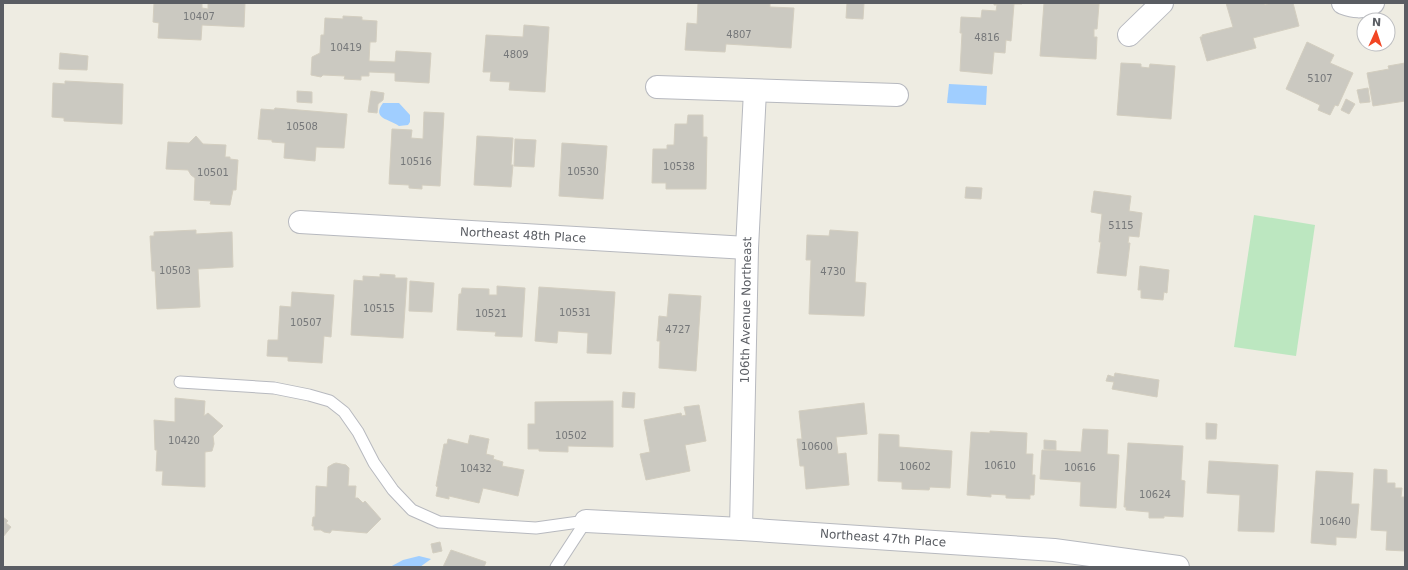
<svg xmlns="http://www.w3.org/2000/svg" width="1408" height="570" font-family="'DejaVu Sans',sans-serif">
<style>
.green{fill:#bce7c0}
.water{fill:#a0ceff}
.building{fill:#cbc9c1;stroke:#d3cec0}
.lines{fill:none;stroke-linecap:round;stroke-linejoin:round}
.lane-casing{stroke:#b7b9bf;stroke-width:13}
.street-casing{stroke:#b7b9bf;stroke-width:24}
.lane{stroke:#fff;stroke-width:11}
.street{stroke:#fff;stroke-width:22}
.labels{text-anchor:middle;stroke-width:3;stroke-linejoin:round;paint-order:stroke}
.number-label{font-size:10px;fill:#76787a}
.street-label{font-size:12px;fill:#5a5d63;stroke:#fff}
</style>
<rect width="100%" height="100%" fill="#eeece2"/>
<path class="green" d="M1254,215L1315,225L1296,356L1234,347Z"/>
<g class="water">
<path d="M949,84L987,86L986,105L947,103Z"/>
<path d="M383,103H399L410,115V122L408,125L399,126C390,119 371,119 383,103Z"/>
<path d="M419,556L431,559L420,567H390L403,560Z"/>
</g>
<g class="building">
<path d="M154,3H202V8L208,9V3H245L244,27L202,25L201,40L158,38L159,23L153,22Z"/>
<path d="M698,3H770V7L794,8L791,48L726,44L725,52L685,50L687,23L697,24Z"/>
<path d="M847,3H864L863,19L846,18Z"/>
<path d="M994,3H1022V4H1014L1011,41L1006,40L1005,53L994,52L992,74L960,71L962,33H960L961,17L981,18L982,10L996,11L997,5H994Z"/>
<path d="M1044,3L1099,4L1097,29H1094V37H1097L1096,59L1040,56Z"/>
<path d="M1226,3H1264L1265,5L1270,3H1293L1299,26L1253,38L1256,48L1207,61L1200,37H1202V35L1233,27Z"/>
<path d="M343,16L362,17V20L377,21L376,42H370L369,61L395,62L396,51L431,53L429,83L395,81V73L369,72V76H361V80L344,79L345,76L323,75L321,77L311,75L312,57L320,53L321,35H324L325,18L343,19Z"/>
<path d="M524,25L549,27L545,92L509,90L510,82L490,81L491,72H483L486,35L523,37Z"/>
<path d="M1307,42L1334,55L1330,63L1353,73L1338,106L1335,105L1330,115L1318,110L1320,105L1286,89Z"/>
<path d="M60,53L88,56L87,70L59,69Z"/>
<path d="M1121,63L1141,64V67L1149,68L1150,64L1175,66L1171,119L1117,115Z"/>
<path d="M1405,63V101L1373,106L1367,73L1389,69L1388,66Z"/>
<path d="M65,81L123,84L122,124L64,121V118L52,117L53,83L65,84Z"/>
<path d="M1368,88L1370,102L1360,103L1357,90Z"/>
<path d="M297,91L312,92V103L297,102Z"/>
<path d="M371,91L384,93L383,100L378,104L377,113L368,112Z"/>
<path d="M1346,99L1355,104L1349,114L1341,110Z"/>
<path d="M275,108L347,114L344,148L316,147L315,161L284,158L285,143L272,142V140L258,139L261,109L274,110Z"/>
<path d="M424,112L444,113L440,186L422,185V189L409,188V185L389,184L392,129L412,130L411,138L423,139Z"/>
<path d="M688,115H703V137H707L706,189H666V183H652L653,149H667V145H674L675,124H687Z"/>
<path d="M196,136L203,144L226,145L225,157H230V159L238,160L236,190H233L230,205L210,204L211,201L194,200L195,178L191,175L188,170L166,169L168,142L189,143Z"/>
<path d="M477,136L513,138L511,165H513L511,187L474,185Z"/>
<path d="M515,139L536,140L534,167L514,166Z"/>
<path d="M562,143L607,146L603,199L559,196Z"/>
<path d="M966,187L982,188L981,199L965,198Z"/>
<path d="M1094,191L1131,196L1129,211L1142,213L1139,237L1129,236L1128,243H1130L1126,276L1097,273L1101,242H1099L1102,214L1091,212Z"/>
<path d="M196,230V234L232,232L233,267L198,269L200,307L157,309L155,271H152L150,236H154V232Z"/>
<path d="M830,230L858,232L855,282L866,283L864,316L809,314L811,260H806L807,235L829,236Z"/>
<path d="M1140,266L1169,270L1167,293L1164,292L1163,300L1141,298V290H1138Z"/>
<path d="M380,274L395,275V278H407L403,338L351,335L354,280L363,281V276L380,277Z"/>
<path d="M410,281L434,283L432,312L409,311Z"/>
<path d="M497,286L525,288L522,337L495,336L496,332L457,330L459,294H461L462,288L489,289V295H497Z"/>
<path d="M539,287L615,292L611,354L587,353L588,333L558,331L557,343L535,341Z"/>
<path d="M292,292L334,295L331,337L324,336L322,363L288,361V357L267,356L268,340H278L280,306L291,307Z"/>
<path d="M669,294L701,296L696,371L659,368L660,341H657L659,316L667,317Z"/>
<path d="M1115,373L1159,380L1157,397L1112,389L1114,382L1106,381L1108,375L1114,377Z"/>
<path d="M623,392L635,393L634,408L622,407Z"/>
<path d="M175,398L205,401L204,416L208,413L223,426L213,436L214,444L212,451L205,452V487L162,485L163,471H156L157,450H155L154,420L175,422Z"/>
<path d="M613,401V447L568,446V452L539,451V449H528V424H535V402Z"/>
<path d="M864,403L867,434L836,437L838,454L846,453L849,485L806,489L804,466H800L797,439H802L799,411Z"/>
<path d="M699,405L706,441L685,445L690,471L646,480L640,454L650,452L644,420L681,413L682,416L686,415L684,407Z"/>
<path d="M1206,423L1217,424L1216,439H1206Z"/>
<path d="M1083,429L1108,430L1107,454L1119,455L1116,508L1080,506L1081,482L1040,479L1042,450L1081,452Z"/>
<path d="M990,431L1027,433L1026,454H1033L1032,475H1035L1034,495H1030V499L1006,498V495L991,494V497L967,495L971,432L990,433Z"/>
<path d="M879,434L899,435V447L952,451L950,488L930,487L929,490L902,489V482L878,481Z"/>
<path d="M470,435L489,439L486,454L494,456L493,459L503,462L502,466L524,470L518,496L483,488L479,503L449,496V499L436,496L438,487L436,486L444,444H447L448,439L468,444Z"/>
<path d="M1044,440L1056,441V450L1044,449Z"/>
<path d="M1128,443L1183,446L1181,480L1185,481L1183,517L1164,516V518H1149V512L1126,510V507H1124Z"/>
<path d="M1209,461L1278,465L1274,532L1238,531L1240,495L1207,493Z"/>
<path d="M336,463L346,465L349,468L348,486H356L355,498H358L363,503L365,501L381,519L367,533L332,530L330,533L324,532L321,530H314V526H312L313,517H315L316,486L327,487L328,467L333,464Z"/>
<path d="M1374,469L1387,470V483H1395V488H1402L1401,497H1405V551L1386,550L1387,531L1371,530Z"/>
<path d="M1316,471L1353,473L1351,504H1359L1356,538L1336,537V545L1311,543Z"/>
<path d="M3,517L8,521L6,523L11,527L3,537Z"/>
<path d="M440,542L442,551L433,553L431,544Z"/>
<path d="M451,550L486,562L484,567H443Z"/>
</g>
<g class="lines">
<defs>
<g id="lane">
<path d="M180,382L274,388L309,395L330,401L344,412L358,432L374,463L393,490L412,510L439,522L536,528L586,521"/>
<path d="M556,567L586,521"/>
</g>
<g id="street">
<path d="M1343,3C1354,7 1362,8 1373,3"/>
<path d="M1129,35L1162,3"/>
<path d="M657,87L897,95"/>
<path d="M300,222L747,248"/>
<path d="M586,521L741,529L1054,550L1178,567"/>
<path d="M741,529L747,248L755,91"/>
</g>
</defs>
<use href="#lane" class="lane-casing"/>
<use href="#street" class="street-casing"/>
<use href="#lane" class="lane"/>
<use href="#street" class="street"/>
</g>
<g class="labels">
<g class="number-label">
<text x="199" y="20">10407</text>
<text x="739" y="38">4807</text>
<text x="987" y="41">4816</text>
<text x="346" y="51">10419</text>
<text x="516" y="58">4809</text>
<text x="1320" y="82">5107</text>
<text x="302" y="130">10508</text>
<text x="416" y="165">10516</text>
<text x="679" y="170">10538</text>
<text x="583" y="175">10530</text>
<text x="213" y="176">10501</text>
<text x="1121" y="229">5115</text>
<text x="175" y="274">10503</text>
<text x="833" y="275">4730</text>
<text x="379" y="312">10515</text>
<text x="575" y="316">10531</text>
<text x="491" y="317">10521</text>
<text x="306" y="326">10507</text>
<text x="678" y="333">4727</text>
<text x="571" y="439">10502</text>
<text x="184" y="444">10420</text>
<text x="817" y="450">10600</text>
<text x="1000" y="469">10610</text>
<text x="915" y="470">10602</text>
<text x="1080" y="471">10616</text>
<text x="476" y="472">10432</text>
<text x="1155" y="498">10624</text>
<text x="1335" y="525">10640</text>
</g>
<g class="street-label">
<text transform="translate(523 235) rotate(3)" y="4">Northeast 48th Place</text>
<text transform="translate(746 310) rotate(-89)" y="4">106th Avenue Northeast</text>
<text transform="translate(883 538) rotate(4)" y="4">Northeast 47th Place</text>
</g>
</g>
<rect width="1408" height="570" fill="none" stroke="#5a5d63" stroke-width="8"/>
<g transform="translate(1376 32) rotate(3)"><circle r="19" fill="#ffffff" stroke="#bdbec1"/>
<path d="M0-3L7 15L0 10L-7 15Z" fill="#f24624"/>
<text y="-6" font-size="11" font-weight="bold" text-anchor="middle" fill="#5a5d63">N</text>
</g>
</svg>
